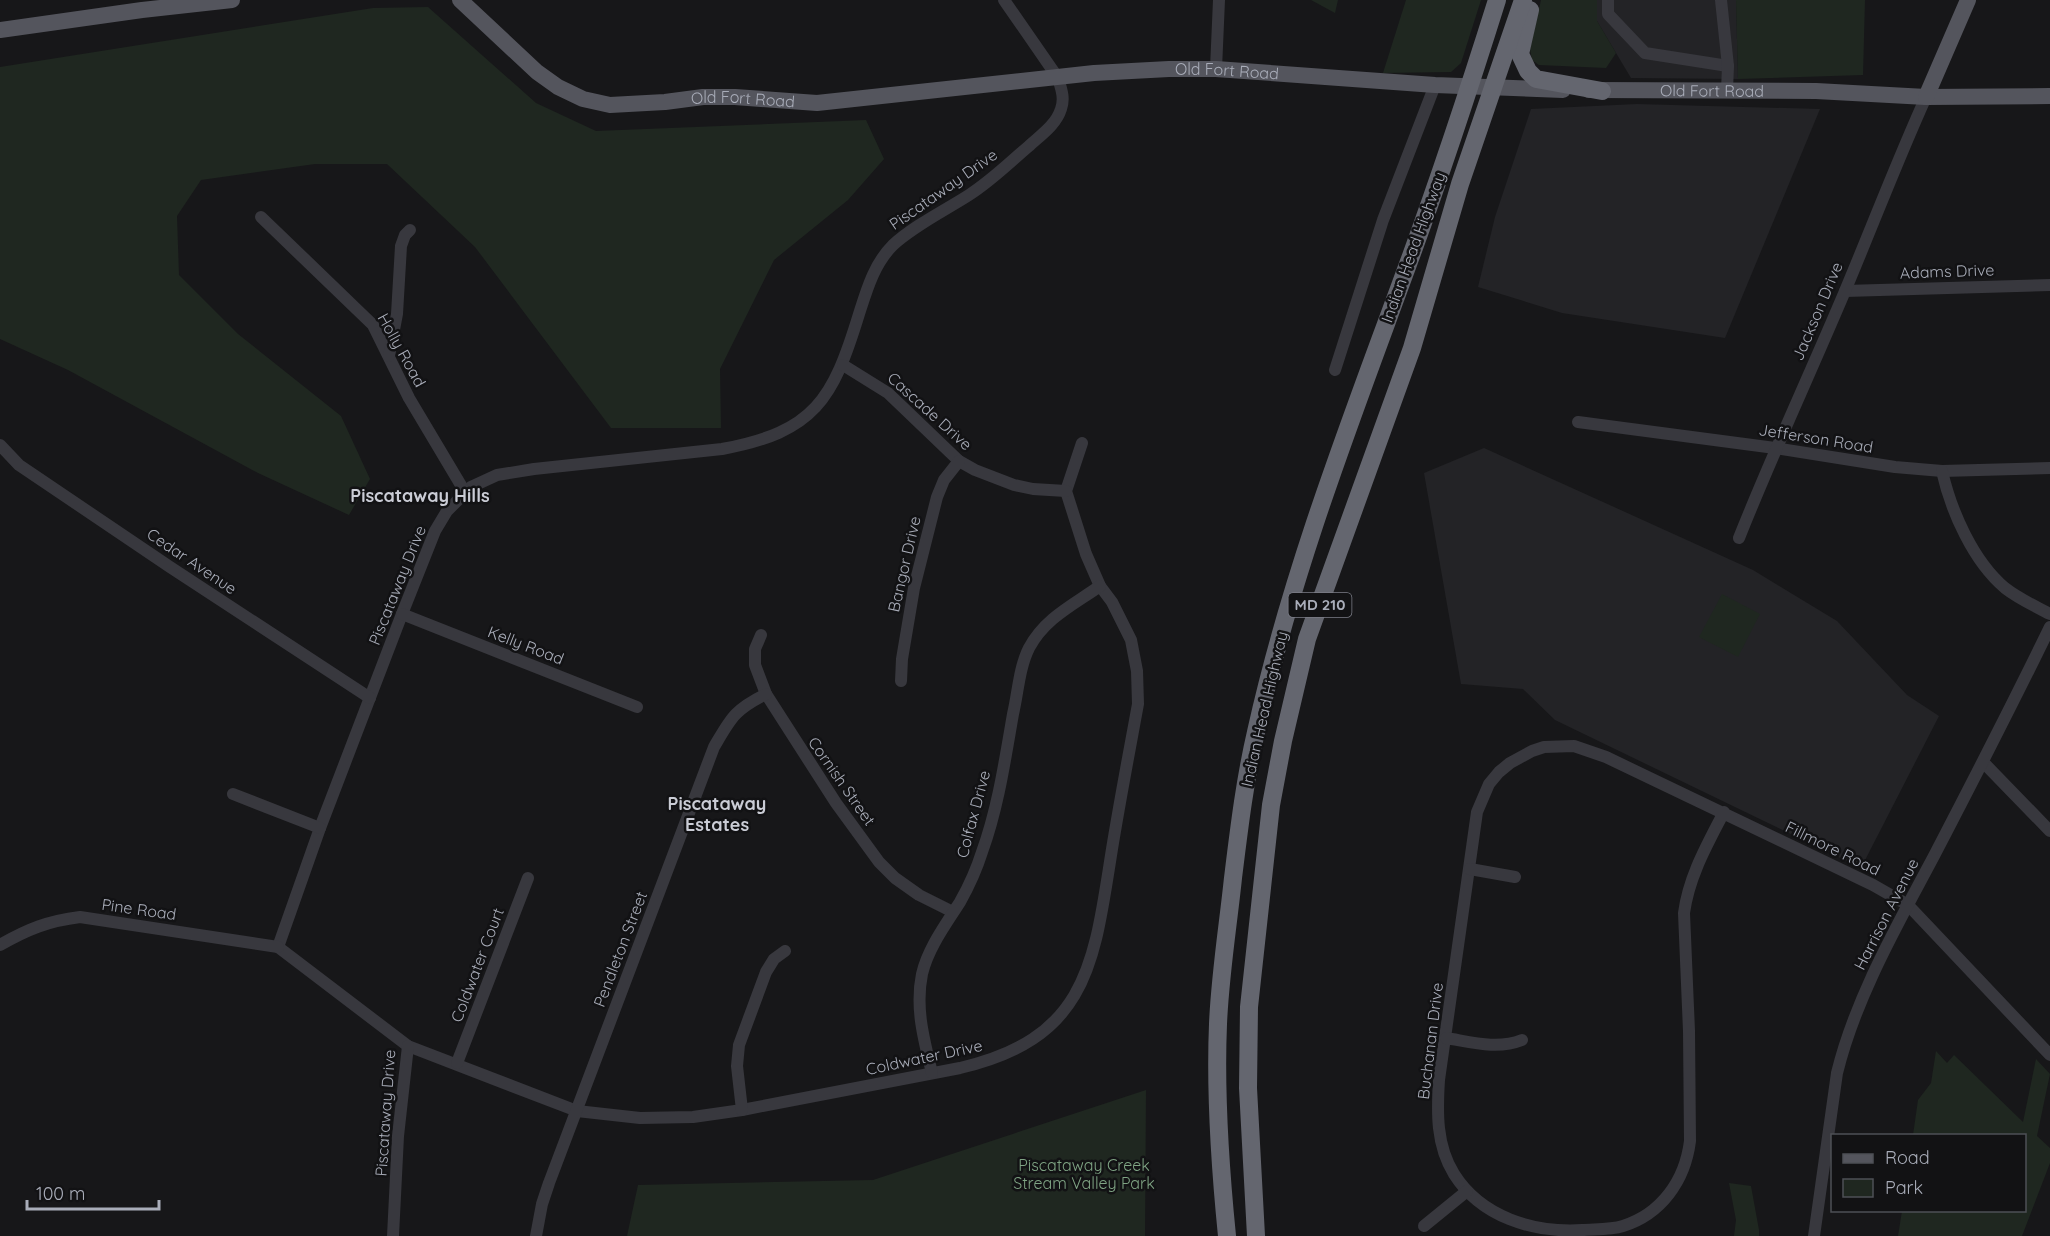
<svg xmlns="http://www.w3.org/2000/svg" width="2050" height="1236" font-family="Quicksand,sans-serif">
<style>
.built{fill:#232326}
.green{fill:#1f2720}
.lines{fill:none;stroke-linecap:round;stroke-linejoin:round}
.minor{stroke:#38383e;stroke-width:12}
.major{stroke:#54555d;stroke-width:16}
.highway{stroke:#64666f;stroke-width:18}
.labels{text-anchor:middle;stroke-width:5;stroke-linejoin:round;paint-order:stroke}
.shield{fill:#121214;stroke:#7c7e88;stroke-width:1.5}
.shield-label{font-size:15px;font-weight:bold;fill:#a9adb9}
.street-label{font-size:16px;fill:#a9adb9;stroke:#121214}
.park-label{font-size:16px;fill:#7fa484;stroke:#121214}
.neighbourhood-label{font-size:18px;font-weight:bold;fill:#caccd5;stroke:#121214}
</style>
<rect width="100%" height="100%" fill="#171719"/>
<g class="built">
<path d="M1597,0H1736L1738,79L1631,78L1597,21Z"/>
<path d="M1637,104L1820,109L1725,338L1562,313L1478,287L1495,217L1531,109Z"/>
<path d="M1484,448L1753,570L1837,621L1907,695L1939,716L1861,868L1555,720L1523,689L1461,684L1424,473Z"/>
</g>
<g class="green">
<path d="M1311,0H1338L1335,13Z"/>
<path d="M1406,0H1481L1461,63L1451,72L1383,73Z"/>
<path d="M1541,0H1597V21L1616,53L1606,68L1539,65L1532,60L1530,49Z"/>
<path d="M1736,0H1865L1863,75L1738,79Z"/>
<path d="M428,7L536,103L596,131L866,120L884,159L848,200L774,260L720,369L721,428H611L475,247L387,164H315L201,180L177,216L179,275L238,334L341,416L370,479L349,515L258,473L68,370L0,339V67L373,8Z"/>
<path d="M1722,594L1760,614L1738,657L1699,637Z"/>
<path d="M1936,1051L1947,1063L1954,1055L2023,1122L2036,1059L2050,1074L2037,1136L2050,1148V1163L2022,1236H1898L1902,1211L2024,1210V1136L1913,1135L1918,1100L1931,1083Z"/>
<path d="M1146,1090L1145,1236H627L638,1185L873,1180Z"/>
<path d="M1729,1183L1751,1186L1759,1230V1236H1734L1736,1220Z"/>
</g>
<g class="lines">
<g class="minor">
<path d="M1004,0L1058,78C1061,88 1065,98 1061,109C1056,125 1041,135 1029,146C1009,163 991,181 969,195C944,211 915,225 893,245C874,264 867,289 859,314C833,399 815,432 722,449L534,469L497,475L471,487L447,511L435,531L402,614L320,828L278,947L408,1046L577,1111L640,1118L693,1117L742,1110L960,1068C1089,1038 1094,962 1112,849C1120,800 1129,753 1138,704L1137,671L1131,640L1112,602L1100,586L1086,554L1066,491L1082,443"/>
<path d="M1608,0V14L1645,53L1728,66"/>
<path d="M1721,0L1728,66L1727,90"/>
<path d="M1216,69L1219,0"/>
<path d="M261,217L373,325L409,398L465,492"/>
<path d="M1845,291L2050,285"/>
<path d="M389,356L397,314L401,246L405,235L410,230"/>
<path d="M843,365L888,393L959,461L975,470L1014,485L1033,489L1066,491"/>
<path d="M1335,370L1383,220L1435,85"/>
<path d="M1578,422L1775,448L1895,467L1942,471L2050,468"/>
<path d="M0,445L19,465L170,567L370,698"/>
<path d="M1942,471C1951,511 1973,561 2005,588C2019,599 2035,606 2050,614"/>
<path d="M1739,538C1772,455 1810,374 1845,291C1872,227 1897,161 1926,97"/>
<path d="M402,614L637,707"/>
<path d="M761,635L755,649V665L766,694L836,803L879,862L895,878L919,895L953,912"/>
<path d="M901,681L902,659L914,588L937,497L944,480L959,461"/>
<path d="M1983,762L2050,831"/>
<path d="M233,794L320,828"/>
<path d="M1724,812C1707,845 1689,876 1684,913L1689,1031L1690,1141C1685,1181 1661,1214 1623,1226C1610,1230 1595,1229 1582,1230C1533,1233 1481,1217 1454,1174C1436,1145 1437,1112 1439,1080L1477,812L1489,784L1499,772L1510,763L1532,751L1544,747L1574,746L1606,757L1873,885L1908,905L2050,1055"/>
<path d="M1470,869L1515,877"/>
<path d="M0,945C28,929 48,921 80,917L278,947"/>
<path d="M1446,1038C1471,1042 1497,1050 1522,1040"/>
<path d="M457,1063L528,878"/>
<path d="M932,1073C924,1040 915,1008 922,974C928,948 946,924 960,902C969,886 977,868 982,852C998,808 1005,760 1013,714C1018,693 1019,668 1029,648C1045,618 1073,605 1100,586"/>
<path d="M742,1110L737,1066L739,1045L766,972L774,959L785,951"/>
<path d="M1424,1226L1467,1191"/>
<path d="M393,1236L398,1136L408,1046"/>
<path d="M536,1236L542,1204L549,1183L714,747C731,718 734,710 766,694"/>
<path d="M1814,1236L1837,1073C1856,996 1898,924 1935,854C1974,779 2013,703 2050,627"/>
</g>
<g class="major">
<path id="s1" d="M460,0L537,72L558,87L583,99L610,105L665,102L703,97H735L817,103L1094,73L1169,69H1216L1435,85L1563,90"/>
<path d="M0,30L142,10L232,0"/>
<path id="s2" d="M1589,90L1816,91L1926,97L2050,96"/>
<path d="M1926,97L1968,0"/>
</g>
<g class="highway">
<path d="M1530,10L1520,54L1528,71L1536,79L1602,91"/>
<path d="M1227,1236C1220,1166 1215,1095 1218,1024C1220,975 1228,926 1233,878C1239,829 1245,779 1256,732C1292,569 1354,412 1411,256C1442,171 1470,86 1497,0"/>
<path d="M1256,1236L1248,1088L1249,1007L1271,805L1283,741L1307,639L1412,348L1460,184L1523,0"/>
</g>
</g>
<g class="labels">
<rect class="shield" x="1288.5" y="593" width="63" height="24" rx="4.5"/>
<g class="shield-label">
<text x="1320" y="610">MD 210</text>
</g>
<g class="street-label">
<text dy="6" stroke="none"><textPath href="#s1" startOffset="806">Old Fort Road</textPath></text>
<text dy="6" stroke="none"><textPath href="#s2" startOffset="123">Old Fort Road</textPath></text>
<text dy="6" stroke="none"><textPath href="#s1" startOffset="320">Old Fort Road</textPath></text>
<text transform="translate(943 189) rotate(-35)" y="6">Piscataway Drive</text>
<text transform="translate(1413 247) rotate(-70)" y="6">Indian Head Highway</text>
<text transform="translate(1947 271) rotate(-2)" y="6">Adams Drive</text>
<text transform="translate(1817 311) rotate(-67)" y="6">Jackson Drive</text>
<text transform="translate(402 350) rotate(61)" y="6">Holly Road</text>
<text transform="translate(930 411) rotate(42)" y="6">Cascade Drive</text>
<text transform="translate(1816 438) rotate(9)" y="6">Jefferson Road</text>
<text transform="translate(192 561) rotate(34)" y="6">Cedar Avenue</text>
<text transform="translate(904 564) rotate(-77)" y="6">Bangor Drive</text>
<text transform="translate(397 585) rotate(-68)" y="6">Piscataway Drive</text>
<text transform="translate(526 645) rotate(21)" y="6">Kelly Road</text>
<text transform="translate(1264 709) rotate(-77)" y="6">Indian Head Highway</text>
<text transform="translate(842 781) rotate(55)" y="6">Cornish Street</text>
<text transform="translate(973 814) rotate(-75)" y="6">Colfax Drive</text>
<text transform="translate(1833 848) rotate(26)" y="6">Fillmore Road</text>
<text transform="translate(139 909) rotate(8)" y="6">Pine Road</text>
<text transform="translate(1886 914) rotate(-63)" y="6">Harrison Avenue</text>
<text transform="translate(620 949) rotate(-69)" y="6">Pendleton Street</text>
<text transform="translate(477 965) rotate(-69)" y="6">Coldwater Court</text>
<text transform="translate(1430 1041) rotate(-83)" y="6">Buchanan Drive</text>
<text transform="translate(924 1057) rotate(-12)" y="6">Coldwater Drive</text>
<text transform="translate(385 1113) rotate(-86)" y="6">Piscataway Drive</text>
</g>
<g class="park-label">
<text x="1084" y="1171">Piscataway Creek<tspan x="1084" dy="18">Stream Valley Park</tspan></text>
</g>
<g class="neighbourhood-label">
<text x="420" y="502">Piscataway Hills</text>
<text x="717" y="810">Piscataway<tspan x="717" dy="21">Estates</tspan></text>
</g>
</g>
<rect x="1831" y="1134" width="195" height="78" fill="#121214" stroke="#4e5056" stroke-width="1.5"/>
<rect x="1843" y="1154" width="30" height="9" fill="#54555d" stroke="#4e5056" stroke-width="1.5"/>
<text x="1885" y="1164" font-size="18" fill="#a9adb9">Road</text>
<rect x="1843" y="1179" width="30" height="18" fill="#1f2720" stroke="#4e5056" stroke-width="1.5"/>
<text x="1885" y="1194" font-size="18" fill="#a9adb9">Park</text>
<path d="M27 1200v9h132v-9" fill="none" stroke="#a9adb9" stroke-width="3"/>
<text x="36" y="1200" font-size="18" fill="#a9adb9" stroke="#121214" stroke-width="4.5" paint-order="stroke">100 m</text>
</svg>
